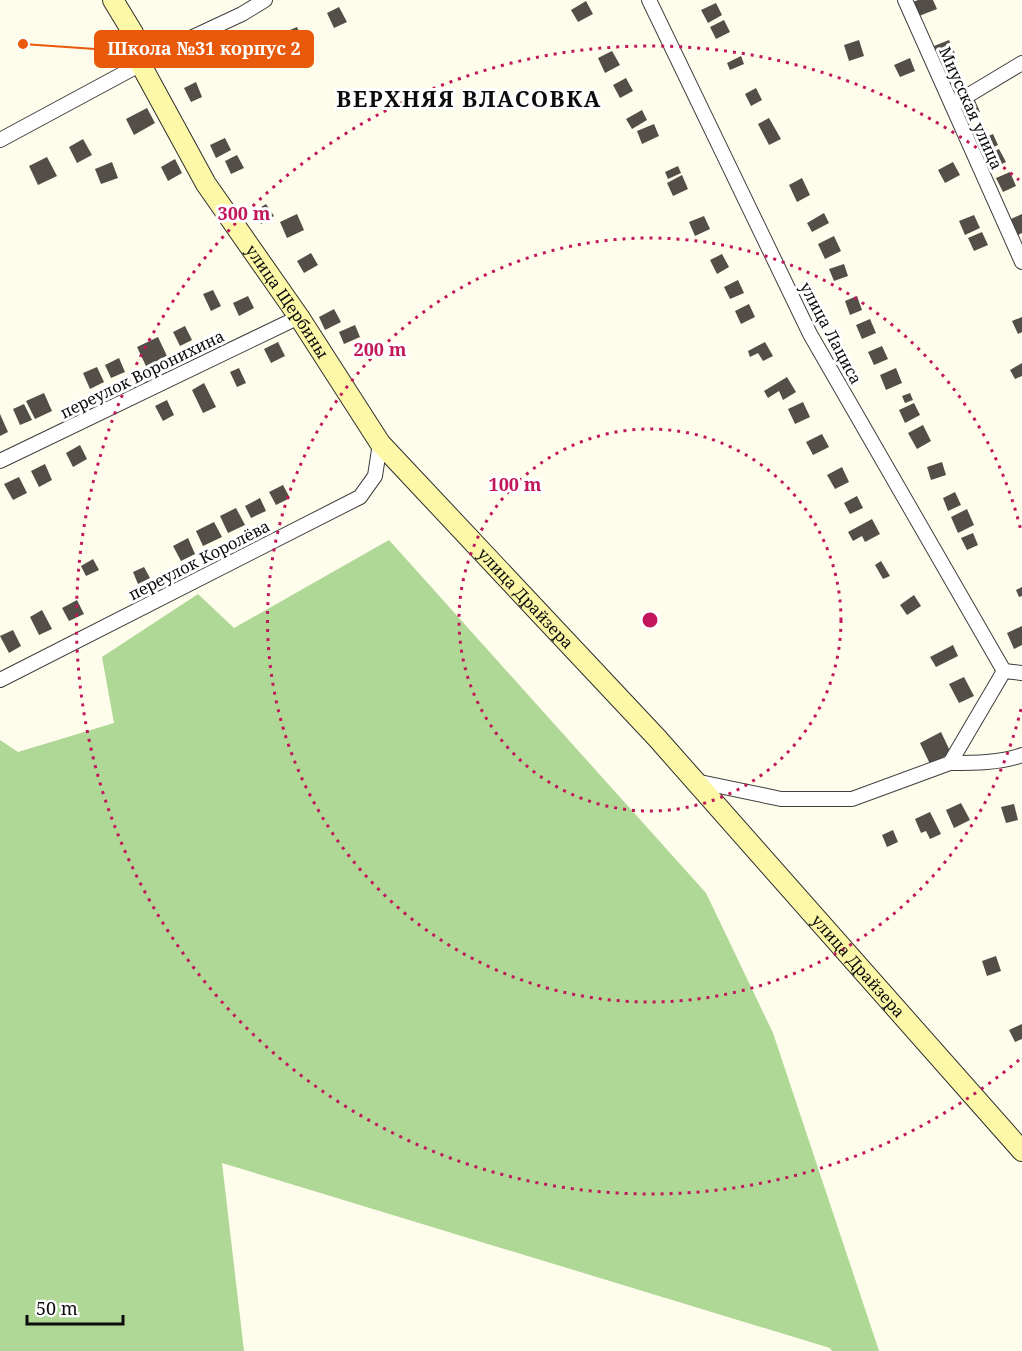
<svg xmlns="http://www.w3.org/2000/svg" width="1022" height="1351" font-family="'Noto Serif',serif">
<style>
.forest{fill:#afd796}
.building{fill:#544e48}
.lines{fill:none;stroke-linecap:round;stroke-linejoin:round}
.street-casing{stroke:#3f3f3f;stroke-width:16}
.secondary-casing{stroke:#2e2e2e;stroke-width:22}
.street{stroke:#fff;stroke-width:14}
.secondary{stroke:#fcf8a8;stroke-width:20}
.ring{fill:none;stroke:#c2185b;stroke-width:3;stroke-dasharray:3 6}
.labels{text-anchor:middle;stroke-width:6;stroke-linejoin:round;paint-order:stroke}
.street-label{font-size:16px;fill:#0c0c0c;stroke:#fff}
.district-label{font-size:22px;font-weight:bold;letter-spacing:1.5px;fill:#0c0c0c;stroke:#fff}
.centre{fill:#c2185b;stroke:#fff;stroke-width:3}
.ring-label{font-size:18px;text-anchor:middle;font-weight:bold;fill:#c2185b;stroke:#fff;stroke-width:6;stroke-linejoin:round;paint-order:stroke}
.leader{fill:none;stroke:#e8590c;stroke-width:2}
.callout-dot{fill:#e8590c;stroke:#fff;stroke-width:2}
.callout{fill:#e8590c;stroke:#e8590c;stroke-width:2}
.callout-label{font-size:18px;text-anchor:middle;font-weight:bold;fill:#fff}
</style>
<rect width="100%" height="100%" fill="#fefceb"/>
<path class="forest" d="M389,540L706,893L773,1033L879,1351H832L830,1348L222,1163L244,1351H0V740L18,752L114,723L102,657L198,594L234,628Z"/>
<g class="building">
<path d="M918,0H933L937,9L919,16L913,2Z"/>
<path d="M586,1L593,14L578,22L571,10Z"/>
<path d="M716,3L722,15L708,23L701,10Z"/>
<path d="M339,7L347,22L334,28L327,13Z"/>
<path d="M724,20L730,32L716,39L710,27Z"/>
<path d="M297,27L303,40L289,46L283,33Z"/>
<path d="M859,40L864,56L849,61L844,45Z"/>
<path d="M949,40L955,53L940,59L934,46Z"/>
<path d="M612,51L620,65L605,73L598,58Z"/>
<path d="M741,56L744,64L730,70L727,63Z"/>
<path d="M910,58L915,71L900,77L894,65Z"/>
<path d="M626,78L633,91L620,98L613,85Z"/>
<path d="M196,82L202,97L191,102L184,88Z"/>
<path d="M756,88L762,100L751,106L745,94Z"/>
<path d="M974,98L980,112L964,119L958,105Z"/>
<path d="M147,108L155,123L134,135L126,119Z"/>
<path d="M642,110L647,120L632,129L626,119Z"/>
<path d="M769,118L781,139L769,145L758,124Z"/>
<path d="M654,124L659,136L642,144L637,131Z"/>
<path d="M993,134L998,145L983,152L977,141Z"/>
<path d="M225,138L231,150L216,158L210,145Z"/>
<path d="M83,139L92,155L77,163L69,147Z"/>
<path d="M999,149L1006,162L991,169L984,156Z"/>
<path d="M237,155L244,168L231,174L225,161Z"/>
<path d="M47,157L57,176L38,185L29,166Z"/>
<path d="M175,159L182,173L168,181L161,167Z"/>
<path d="M112,162L118,178L101,184L95,169Z"/>
<path d="M953,162L960,175L945,183L938,170Z"/>
<path d="M678,166L681,173L668,179L665,172Z"/>
<path d="M1010,172L1016,186L1003,192L996,178Z"/>
<path d="M682,175L688,189L673,196L667,183Z"/>
<path d="M802,178L810,195L797,202L789,185Z"/>
<path d="M266,204L274,216L261,224L253,212Z"/>
<path d="M824,213L829,223L812,232L807,223Z"/>
<path d="M297,214L304,230L287,238L280,222Z"/>
<path d="M1022,214V233L1018,235L1011,219Z"/>
<path d="M974,215L980,228L965,235L959,221Z"/>
<path d="M704,216L710,229L695,236L689,222Z"/>
<path d="M982,232L988,245L974,251L968,238Z"/>
<path d="M834,236L841,251L825,259L818,244Z"/>
<path d="M311,253L318,265L304,273L297,261Z"/>
<path d="M722,254L729,267L717,274L710,260Z"/>
<path d="M844,264L848,276L834,281L829,269Z"/>
<path d="M738,280L744,293L730,299L724,287Z"/>
<path d="M213,290L221,306L211,311L203,294Z"/>
<path d="M248,296L254,308L239,316L233,303Z"/>
<path d="M857,296L862,310L850,315L845,301Z"/>
<path d="M749,304L755,317L741,324L735,311Z"/>
<path d="M334,309L341,322L325,330L319,317Z"/>
<path d="M1022,317V332L1018,334L1012,321Z"/>
<path d="M870,319L876,333L862,339L856,325Z"/>
<path d="M355,325L360,337L344,344L339,332Z"/>
<path d="M185,326L192,340L180,346L173,332Z"/>
<path d="M158,337L167,356L146,366L137,347Z"/>
<path d="M278,342L285,356L271,363L264,349Z"/>
<path d="M765,342L773,356L763,361L758,353L750,357L748,351Z"/>
<path d="M882,346L888,359L874,365L868,352Z"/>
<path d="M119,358L125,372L111,378L105,365Z"/>
<path d="M1022,363V376L1015,379L1010,370Z"/>
<path d="M97,367L104,382L90,389L83,373Z"/>
<path d="M239,368L246,383L237,387L230,372Z"/>
<path d="M896,368L902,383L886,390L880,375Z"/>
<path d="M787,377L796,392L783,400L779,391L768,398L764,391Z"/>
<path d="M204,383L216,407L203,413L192,390Z"/>
<path d="M44,393L52,411L35,419L26,401Z"/>
<path d="M910,393L913,400L905,403L902,396Z"/>
<path d="M167,400L174,415L163,421L155,406Z"/>
<path d="M803,402L810,417L795,424L788,409Z"/>
<path d="M914,403L920,415L905,423L899,410Z"/>
<path d="M24,404L32,420L20,425L13,409Z"/>
<path d="M0,414L8,432L0,436Z"/>
<path d="M923,425L931,441L917,449L908,433Z"/>
<path d="M822,434L829,447L813,455L806,442Z"/>
<path d="M80,445L87,459L73,467L66,453Z"/>
<path d="M942,462L946,475L931,480L927,467Z"/>
<path d="M45,464L52,480L39,487L31,471Z"/>
<path d="M842,467L849,482L835,489L827,475Z"/>
<path d="M19,477L27,493L13,500L4,484Z"/>
<path d="M283,485L290,498L276,505L269,492Z"/>
<path d="M955,492L961,505L948,511L943,498Z"/>
<path d="M857,496L863,508L850,514L844,503Z"/>
<path d="M260,498L266,511L251,518L245,506Z"/>
<path d="M236,508L245,525L228,533L220,516Z"/>
<path d="M967,509L974,525L958,533L951,517Z"/>
<path d="M872,519L880,534L865,542L862,536L853,541L848,532Z"/>
<path d="M214,522L222,537L203,546L196,531Z"/>
<path d="M973,533L978,545L967,550L961,538Z"/>
<path d="M188,538L195,554L181,561L173,546Z"/>
<path d="M93,559L99,570L86,576L81,566Z"/>
<path d="M881,561L890,576L883,579L875,565Z"/>
<path d="M144,567L150,578L138,584L133,572Z"/>
<path d="M1022,587V596L1019,597L1016,590Z"/>
<path d="M914,595L921,606L907,615L900,605Z"/>
<path d="M77,600L84,614L69,621L62,608Z"/>
<path d="M42,610L52,629L39,635L30,617Z"/>
<path d="M1022,626V645L1014,649L1007,633Z"/>
<path d="M13,630L21,646L9,653L0,636Z"/>
<path d="M953,645L958,656L936,667L930,657Z"/>
<path d="M964,677L974,696L959,703L949,684Z"/>
<path d="M941,732L951,753L930,764L920,743Z"/>
<path d="M961,803L970,820L954,828L946,810Z"/>
<path d="M1014,804L1018,820L1006,823L1001,807Z"/>
<path d="M930,812L941,834L930,839L926,831L921,833L915,819Z"/>
<path d="M893,830L898,842L887,847L882,835Z"/>
<path d="M996,956L1001,971L987,976L982,961Z"/>
<path d="M1022,1024V1039L1015,1042L1009,1030Z"/>
</g>
<g class="lines">
<defs>
<g id="street">
<path d="M649,0L810,334L1004,671"/>
<path d="M905,0L1022,262"/>
<path d="M952,105L1022,63"/>
<path d="M0,140L180,43L242,14L265,0"/>
<path d="M0,461L299,317"/>
<path d="M0,680L360,497L375,476L380,443"/>
<path d="M950,763C973,763 1001,763 1022,755"/>
<path d="M695,781L781,799H852L950,763L1004,671L1022,673"/>
</g>
<g id="secondary">
<path id="s1" d="M113,0L133,33L141,65L206,184L299,317L380,443L657,738L1022,1151"/>
</g>
</defs>
<use href="#street" class="street-casing"/>
<use href="#secondary" class="secondary-casing"/>
<use href="#street" class="street"/>
<use href="#secondary" class="secondary"/>
</g>
<g class="ring">
<circle cx="650" cy="620" r="191"/>
<path d="M1021 709A382 382 0 1 1 1021 531"/>
<path d="M1019 1060A574 574 0 1 1 1019 180"/>
</g>
<g class="labels">
<g class="street-label">
<text transform="translate(971 108) rotate(66)" y="6">Миусская улица</text>
<text dy="6" stroke="none"><textPath href="#s1" startOffset="350">улица Щербины</textPath></text>
<text transform="translate(831 333) rotate(62)" y="6">улица Лациса</text>
<text transform="translate(142 374) rotate(-26)" y="6">переулок Воронихина</text>
<text transform="translate(199 560) rotate(-27)" y="6">переулок Королёва</text>
<text dy="6" stroke="none"><textPath href="#s1" startOffset="732">улица Драйзера</textPath></text>
<text dy="6" stroke="none"><textPath href="#s1" startOffset="1228">улица Драйзера</textPath></text>
</g>
<g class="district-label">
<text x="469" y="107">ВЕРХНЯЯ ВЛАСОВКА</text>
</g>
</g>
<circle cx="650" cy="620" r="9" class="centre"/>
<g class="ring-label">
<text x="244" y="220">300 m</text>
<text x="380" y="356">200 m</text>
<text x="515" y="491">100 m</text>
</g>
<path class="leader" d="M23 44L95 49"/>
<circle class="callout-dot" cx="23" cy="44" r="6"/>
<rect class="callout" x="95" y="31" width="218" height="36" rx="6"/>
<g class="callout-label">
<text x="204" y="55">Школа №31 корпус 2</text>
</g>
<path d="M27 1315v9h96v-9" fill="none" stroke="#0c0c0c" stroke-width="3"/>
<text x="36" y="1315" font-size="18" fill="#0c0c0c" stroke="#ffffff" stroke-width="4.5" paint-order="stroke">50 m</text>
</svg>
